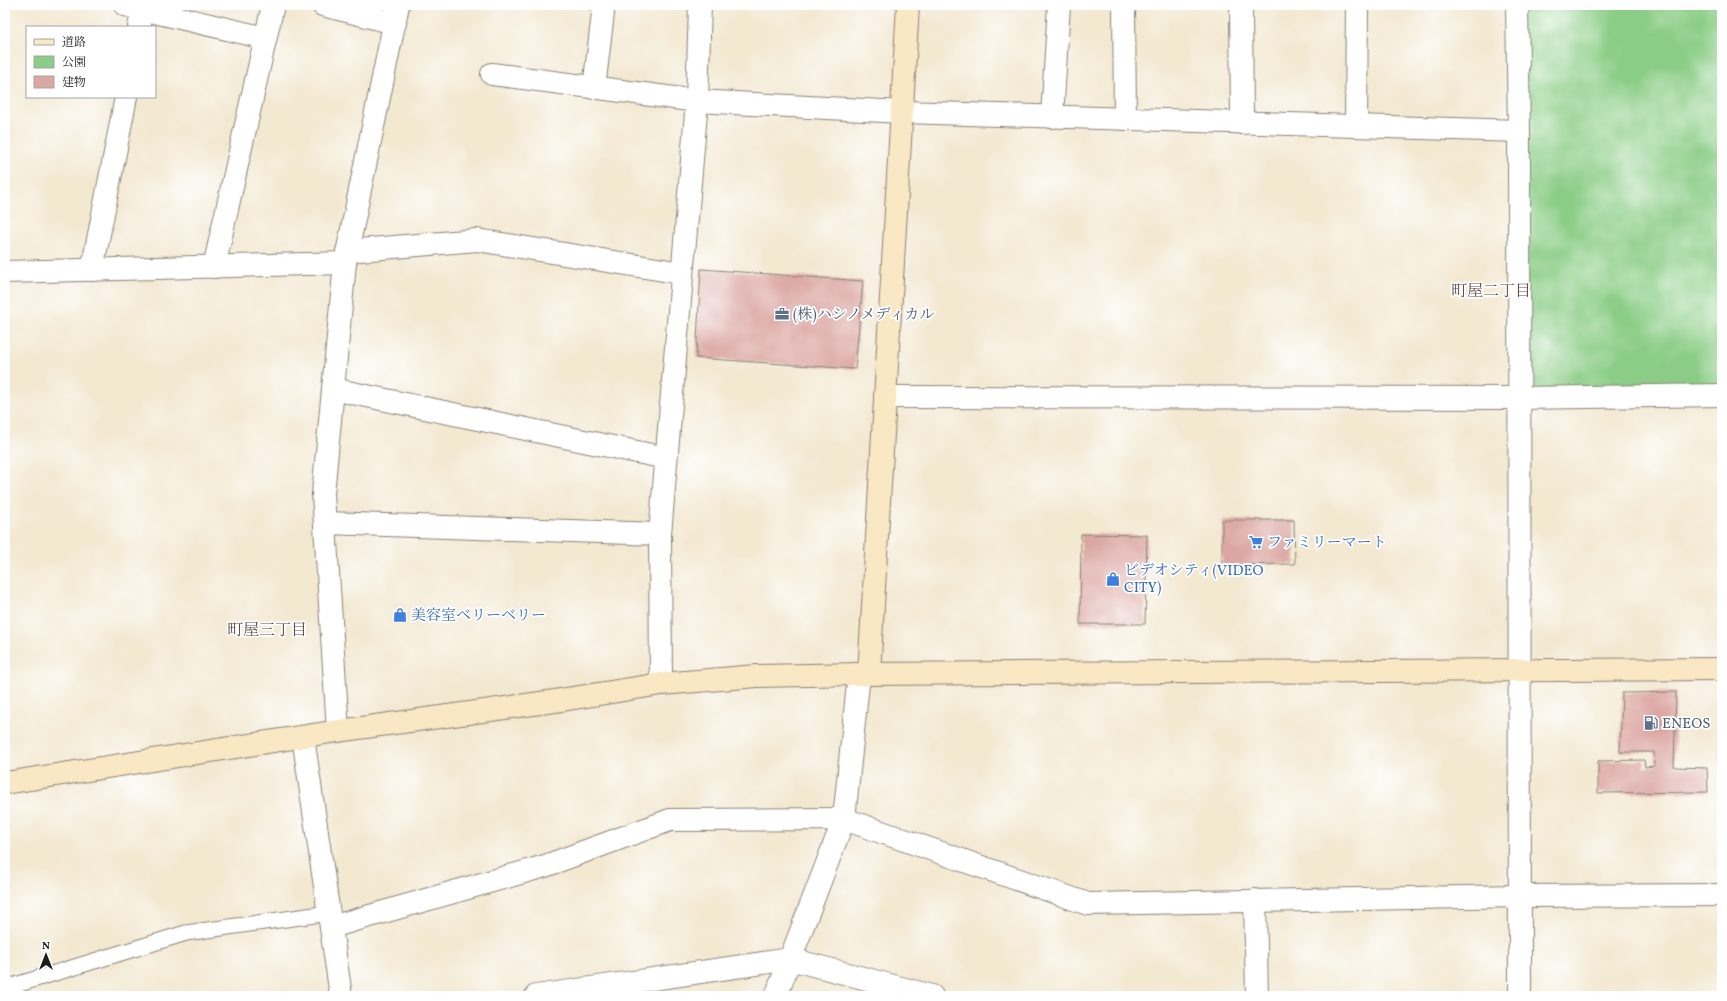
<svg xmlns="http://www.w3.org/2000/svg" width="1727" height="1001" font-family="Vollkorn,'Noto Serif JP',serif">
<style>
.green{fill:#8bcd86;stroke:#547451}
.building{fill:#dca7a3}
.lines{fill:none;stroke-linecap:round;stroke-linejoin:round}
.lane-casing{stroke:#888276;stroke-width:17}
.street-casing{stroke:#888276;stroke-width:24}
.secondary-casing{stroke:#888276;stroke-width:24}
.lane{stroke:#fff;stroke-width:15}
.street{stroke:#fff;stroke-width:22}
.secondary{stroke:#fae7c3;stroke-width:22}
.labels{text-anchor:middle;stroke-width:3.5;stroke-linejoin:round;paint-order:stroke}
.service-label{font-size:15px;fill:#4e5e75;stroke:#fff;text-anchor:start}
.shop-label{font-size:15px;fill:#366cbe;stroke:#fff;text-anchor:start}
.neighbourhood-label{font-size:16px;fill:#5f4d4b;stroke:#fff}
</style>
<rect width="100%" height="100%" fill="#fff"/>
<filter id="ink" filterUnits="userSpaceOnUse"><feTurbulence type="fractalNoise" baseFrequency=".025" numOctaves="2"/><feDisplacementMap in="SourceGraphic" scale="8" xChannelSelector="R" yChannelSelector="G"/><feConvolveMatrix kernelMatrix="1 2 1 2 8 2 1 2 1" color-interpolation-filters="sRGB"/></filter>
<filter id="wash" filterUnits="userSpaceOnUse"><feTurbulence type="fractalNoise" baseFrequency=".012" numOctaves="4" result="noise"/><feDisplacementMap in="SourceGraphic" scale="16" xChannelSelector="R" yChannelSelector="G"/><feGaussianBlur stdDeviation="0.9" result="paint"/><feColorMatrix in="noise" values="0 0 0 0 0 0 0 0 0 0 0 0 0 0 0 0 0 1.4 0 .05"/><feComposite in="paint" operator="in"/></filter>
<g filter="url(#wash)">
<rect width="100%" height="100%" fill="#f3e8d0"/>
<path class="green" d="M1519,5H1722V395L1520,398Z"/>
<g id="blocks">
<g class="building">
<path d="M701,269L863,281L855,369L696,358Z"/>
<path d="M1222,520H1294L1295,564L1222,565Z"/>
<path d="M1081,534L1147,535L1145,624H1080Z"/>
<path d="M1676,692L1674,767L1707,768L1708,792L1598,793V761L1644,760L1645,767L1655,766L1654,752H1620L1622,693Z"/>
<path d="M1719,711H1722V784H1720Z"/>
</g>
</g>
</g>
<g filter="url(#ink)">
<use href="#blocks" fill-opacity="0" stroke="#888276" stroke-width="1"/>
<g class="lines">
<defs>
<path id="lane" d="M6,988L186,933L329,913"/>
<g id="street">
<path d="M125,5L265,38"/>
<path d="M323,5L395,23"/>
<path d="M1124,5L1125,119"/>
<path d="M1241,5L1242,123"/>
<path d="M1517,5L1519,131L1520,996"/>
<path d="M139,27L143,9"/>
<path d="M492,74L697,101L902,112L1519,131"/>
<path d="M594,88L604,5"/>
<path d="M1052,117L1059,5"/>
<path d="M1356,126L1357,5"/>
<path d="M347,251L477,240L682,273"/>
<path d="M214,267L273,5"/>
<path d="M92,270L126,97"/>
<path d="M5,272L345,263"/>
<path d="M333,389L666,458"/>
<path d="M885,397L1520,398L1722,395"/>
<path d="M325,523L660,534"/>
<path d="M661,684L660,534L697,101L700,5"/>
<path d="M338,731L323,494L345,263L398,5"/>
<path d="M303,737L341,996"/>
<path d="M1255,900L1257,996"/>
<path d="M331,927L545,866L670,820L844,819L1088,904L1520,896L1722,895"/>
<path d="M5,986L8,996"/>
<path d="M536,996L790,959L932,996"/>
<path d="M776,996L844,819L859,674"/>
</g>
<g id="secondary">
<path d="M869,674L908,5"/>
<path d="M5,783L338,731L555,701L661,684L757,676L859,674L1722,669"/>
</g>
</defs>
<use href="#lane" class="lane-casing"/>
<use href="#street" class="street-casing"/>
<use href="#secondary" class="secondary-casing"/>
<use href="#lane" class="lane"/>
<use href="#street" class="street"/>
<use href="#secondary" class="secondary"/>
</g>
</g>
<defs>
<symbol id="office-bare" viewBox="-9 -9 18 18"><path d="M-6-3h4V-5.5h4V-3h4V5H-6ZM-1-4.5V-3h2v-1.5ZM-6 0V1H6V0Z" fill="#5c6f8a" stroke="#fff" stroke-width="2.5" paint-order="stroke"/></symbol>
<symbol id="supermarket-bare" viewBox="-9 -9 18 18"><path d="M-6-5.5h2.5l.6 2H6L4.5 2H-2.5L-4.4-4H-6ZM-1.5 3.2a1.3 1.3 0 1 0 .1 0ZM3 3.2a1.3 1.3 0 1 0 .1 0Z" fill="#3f7fe0" stroke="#fff" stroke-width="2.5" paint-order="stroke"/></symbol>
<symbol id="shop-bare" viewBox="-9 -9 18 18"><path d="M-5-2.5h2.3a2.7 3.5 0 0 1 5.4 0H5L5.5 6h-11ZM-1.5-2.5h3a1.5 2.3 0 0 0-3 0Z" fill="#3f7fe0" stroke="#fff" stroke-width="2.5" paint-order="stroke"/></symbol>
<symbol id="fuel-bare" viewBox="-9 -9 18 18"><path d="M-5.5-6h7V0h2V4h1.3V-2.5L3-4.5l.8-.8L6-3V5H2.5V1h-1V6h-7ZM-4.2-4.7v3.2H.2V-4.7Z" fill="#5c6f8a" stroke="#fff" stroke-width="2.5" paint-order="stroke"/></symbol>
</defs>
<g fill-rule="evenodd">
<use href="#office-bare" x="772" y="304" width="20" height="20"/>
<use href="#supermarket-bare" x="1246" y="532" width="20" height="20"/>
<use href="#shop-bare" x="1103" y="569" width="20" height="20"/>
<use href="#shop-bare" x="390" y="605" width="20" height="20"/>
<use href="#fuel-bare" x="1641" y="713" width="20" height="20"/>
</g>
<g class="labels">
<g class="service-label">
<text x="793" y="319">(株)ハシノメディカル</text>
<text x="1662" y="728">ENEOS</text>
</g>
<g class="shop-label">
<text x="1267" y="547">ファミリーマート</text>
<text x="1124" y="575">ビデオシティ(VIDEO<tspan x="1124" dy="17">CITY)</tspan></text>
<text x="411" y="620">美容室ベリーベリー</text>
</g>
<g class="neighbourhood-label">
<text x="1491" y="296">町屋二丁目</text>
<text x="267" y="635">町屋三丁目</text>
</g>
</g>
<rect width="1727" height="1001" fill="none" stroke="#fff" stroke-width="20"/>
<rect x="26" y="26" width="130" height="72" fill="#ffffff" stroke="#a4a4a4"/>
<rect x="34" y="39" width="20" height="6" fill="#fae7c3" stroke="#a4a4a4"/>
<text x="62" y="46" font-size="12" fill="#1c1c1c">道路</text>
<rect x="34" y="56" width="20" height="12" fill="#8bcd86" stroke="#a4a4a4"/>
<text x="62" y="66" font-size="12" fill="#1c1c1c">公園</text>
<rect x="34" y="76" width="20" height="12" fill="#dca7a3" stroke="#a4a4a4"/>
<text x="62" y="86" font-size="12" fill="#1c1c1c">建物</text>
<g transform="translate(46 955)" stroke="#ffffff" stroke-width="3" paint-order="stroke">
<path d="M0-3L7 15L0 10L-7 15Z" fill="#1c1c1c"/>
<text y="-6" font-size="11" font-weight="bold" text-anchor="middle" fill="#1c1c1c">N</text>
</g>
</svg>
